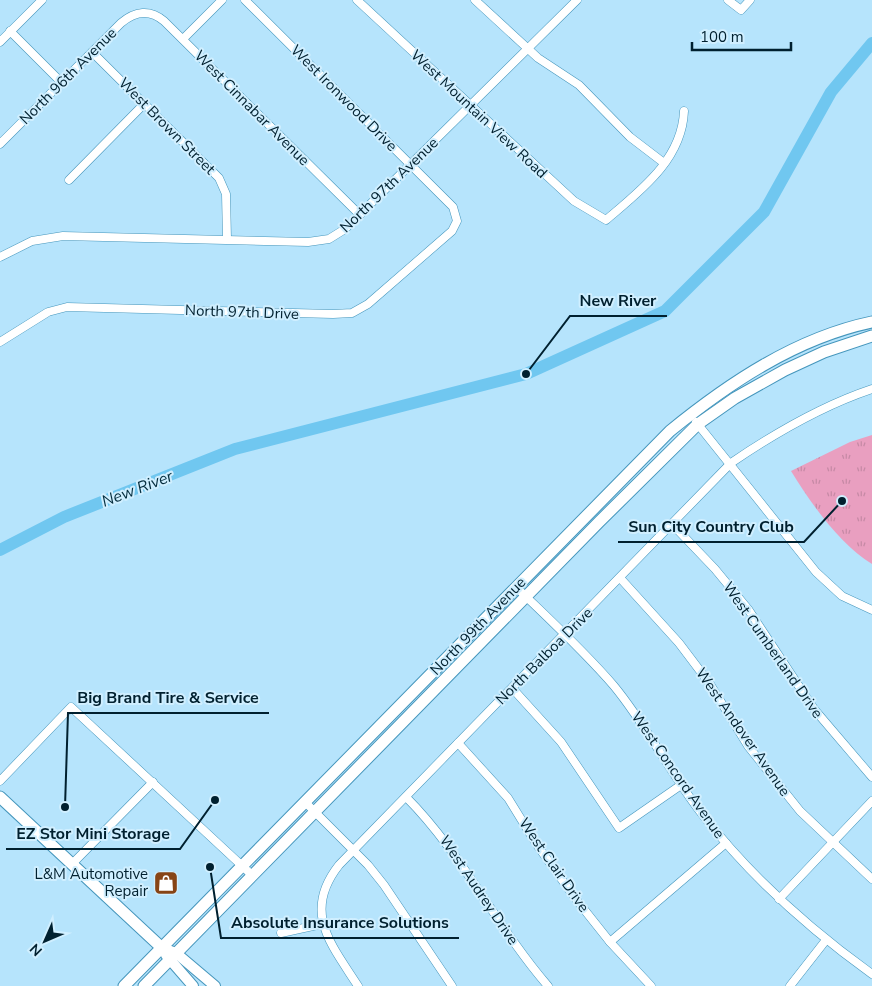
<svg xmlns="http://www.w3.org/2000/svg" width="872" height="986" font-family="'Nunito Sans',sans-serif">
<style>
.grass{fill:url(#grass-tufts)}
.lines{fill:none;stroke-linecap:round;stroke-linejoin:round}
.river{stroke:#70c7f0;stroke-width:12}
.minor-casing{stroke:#4596bc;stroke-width:9}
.tertiary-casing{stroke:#4596bc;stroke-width:12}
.secondary-casing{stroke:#4596bc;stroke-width:13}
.minor{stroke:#fff;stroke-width:8}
.tertiary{stroke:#fff;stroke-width:10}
.secondary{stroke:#fff;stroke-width:11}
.labels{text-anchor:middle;stroke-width:4;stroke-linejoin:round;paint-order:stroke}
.street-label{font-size:15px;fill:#00202f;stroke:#d0efff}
.poi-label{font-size:15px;fill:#00202f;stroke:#d0efff;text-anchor:end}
.water-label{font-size:16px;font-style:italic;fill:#042d3e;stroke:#d0efff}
.leader{fill:none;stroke:#00202f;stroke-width:2}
.callout-dot{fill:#00202f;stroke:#d0efff;stroke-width:2}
.callout-label{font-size:16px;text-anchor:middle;font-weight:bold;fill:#00202f;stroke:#d0efff;stroke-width:4;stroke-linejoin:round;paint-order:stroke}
</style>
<defs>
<pattern id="grass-tufts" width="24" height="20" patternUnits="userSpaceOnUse" patternTransform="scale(1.25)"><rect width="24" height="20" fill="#e99fc0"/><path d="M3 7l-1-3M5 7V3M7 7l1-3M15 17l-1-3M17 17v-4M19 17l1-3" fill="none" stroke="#c689a5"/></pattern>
</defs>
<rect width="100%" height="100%" fill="#b6e4fc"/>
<path class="grass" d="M872,435V564C840,545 810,502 791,471L850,442Z"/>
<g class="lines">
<path class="river" d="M0,550L64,517L235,449L526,374L665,311L764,212L831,92L872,43"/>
<defs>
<g id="minor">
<path d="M357,0L574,201L606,220C640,191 682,160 684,111"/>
<path d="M475,0L538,58L579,85L630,137L664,163"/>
<path d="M728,0L741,10L750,0"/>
<path d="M10,31L61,82"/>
<path d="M183,39L222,0"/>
<path d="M0,42L42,0"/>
<path d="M92,52L219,178L226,194L227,239"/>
<path d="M0,144L121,23C135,11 150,9 164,21L360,215"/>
<path d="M69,180L145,103"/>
<path d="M0,257L32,241L63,236L308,242L329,239L345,229L577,0"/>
<path d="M0,342L48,312L67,307L333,314L352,313L368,304L452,231L457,221L453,207L245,0"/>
<path d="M696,422L816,572L842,596L872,610"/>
<path d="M672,524L715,569L748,609L814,709L872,777"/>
<path d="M621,579L679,643L710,684L748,746L800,811L872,879"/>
<path d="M516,587C549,619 584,651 614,686C647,726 670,773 702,814C750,876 808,928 872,974"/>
<path d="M512,688L561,742L619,828L681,785"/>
<path d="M458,743L508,798L537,845L575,898L610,942L651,986"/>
<path d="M0,781L71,707L253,876"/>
<path d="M406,797C462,853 496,926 548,986"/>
<path d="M305,802L368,865L384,885L452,986"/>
<path d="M72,864L153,782"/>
<path d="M779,899L872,801"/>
<path d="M281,933L322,924"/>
<path d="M610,942L726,843"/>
<path d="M358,986C331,944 302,912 339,865L731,463C775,433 821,406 872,389"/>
<path d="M790,986L826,940"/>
</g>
<g id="tertiary">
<path d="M162,948L176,953L215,986"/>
<path d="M166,955L193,986"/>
</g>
<g id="secondary">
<path d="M0,797L162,948"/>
<path d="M124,986L670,431C729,383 796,338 872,322"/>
<path d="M144,986L599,522L698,424L735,398L785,370L824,352L872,336"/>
</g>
</defs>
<use href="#minor" class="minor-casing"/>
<use href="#tertiary" class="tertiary-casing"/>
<use href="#secondary" class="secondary-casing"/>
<use href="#minor" class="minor"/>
<use href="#tertiary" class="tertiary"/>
<use href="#secondary" class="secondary"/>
</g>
<defs>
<symbol id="shop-square" viewBox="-11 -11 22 22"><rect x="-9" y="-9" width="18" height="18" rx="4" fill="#874415" stroke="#d0efff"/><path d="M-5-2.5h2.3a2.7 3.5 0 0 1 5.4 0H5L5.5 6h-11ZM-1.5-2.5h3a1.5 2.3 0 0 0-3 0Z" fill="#fff"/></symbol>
</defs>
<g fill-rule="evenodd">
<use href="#shop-square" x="152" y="869" width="28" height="28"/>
</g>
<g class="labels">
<g class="street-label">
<text transform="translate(68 76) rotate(-45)" y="5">North 96th Avenue</text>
<text transform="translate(344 98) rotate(45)" y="5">West Ironwood Drive</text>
<text transform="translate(252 108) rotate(45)" y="5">West Cinnabar Avenue</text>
<text transform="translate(479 114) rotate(43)" y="5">West Mountain View Road</text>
<text transform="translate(167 126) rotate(45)" y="5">West Brown Street</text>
<text transform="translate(389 185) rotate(-44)" y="5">North 97th Avenue</text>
<text transform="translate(242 312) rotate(2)" y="5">North 97th Drive</text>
<text transform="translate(478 626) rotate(-46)" y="5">North 99th Avenue</text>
<text transform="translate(773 650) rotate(55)" y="5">West Cumberland Drive</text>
<text transform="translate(544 656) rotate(-45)" y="5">North Balboa Drive</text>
<text transform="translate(743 732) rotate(55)" y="5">West Andover Avenue</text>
<text transform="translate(678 775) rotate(55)" y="5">West Concord Avenue</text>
<text transform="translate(554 865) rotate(55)" y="5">West Clair Drive</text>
<text transform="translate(479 890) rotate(56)" y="5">West Audrey Drive</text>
</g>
<g class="poi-label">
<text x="148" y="879">L&amp;M Automotive<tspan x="148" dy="17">Repair</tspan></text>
</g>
<g class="water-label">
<text transform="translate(137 488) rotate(-21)" y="6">New River</text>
</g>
</g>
<path class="leader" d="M526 374L570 316H667M842 501L804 542H618M65 807L68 713H269M215 800L180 849H6M210 867L221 938H459"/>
<g class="callout-dot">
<circle cx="526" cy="374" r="5"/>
<circle cx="842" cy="501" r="5"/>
<circle cx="65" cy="807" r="5"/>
<circle cx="215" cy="800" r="5"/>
<circle cx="210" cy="867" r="5"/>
</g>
<g class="callout-label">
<text x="618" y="306">New River</text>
<text x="711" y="532">Sun City Country Club</text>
<text x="168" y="703">Big Brand Tire &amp; Service</text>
<text x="93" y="839">EZ Stor Mini Storage</text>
<text x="340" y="928">Absolute Insurance Solutions</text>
</g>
<g transform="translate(45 941) rotate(225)" stroke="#d0efff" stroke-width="4" paint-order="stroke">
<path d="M0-4L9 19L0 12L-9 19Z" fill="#00202f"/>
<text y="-8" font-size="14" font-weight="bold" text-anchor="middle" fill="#00202f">N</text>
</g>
<path d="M692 42v8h99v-8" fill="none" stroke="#00202f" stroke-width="2.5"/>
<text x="700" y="42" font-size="15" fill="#00202f" stroke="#d0efff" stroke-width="4" paint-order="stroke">100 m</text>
</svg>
